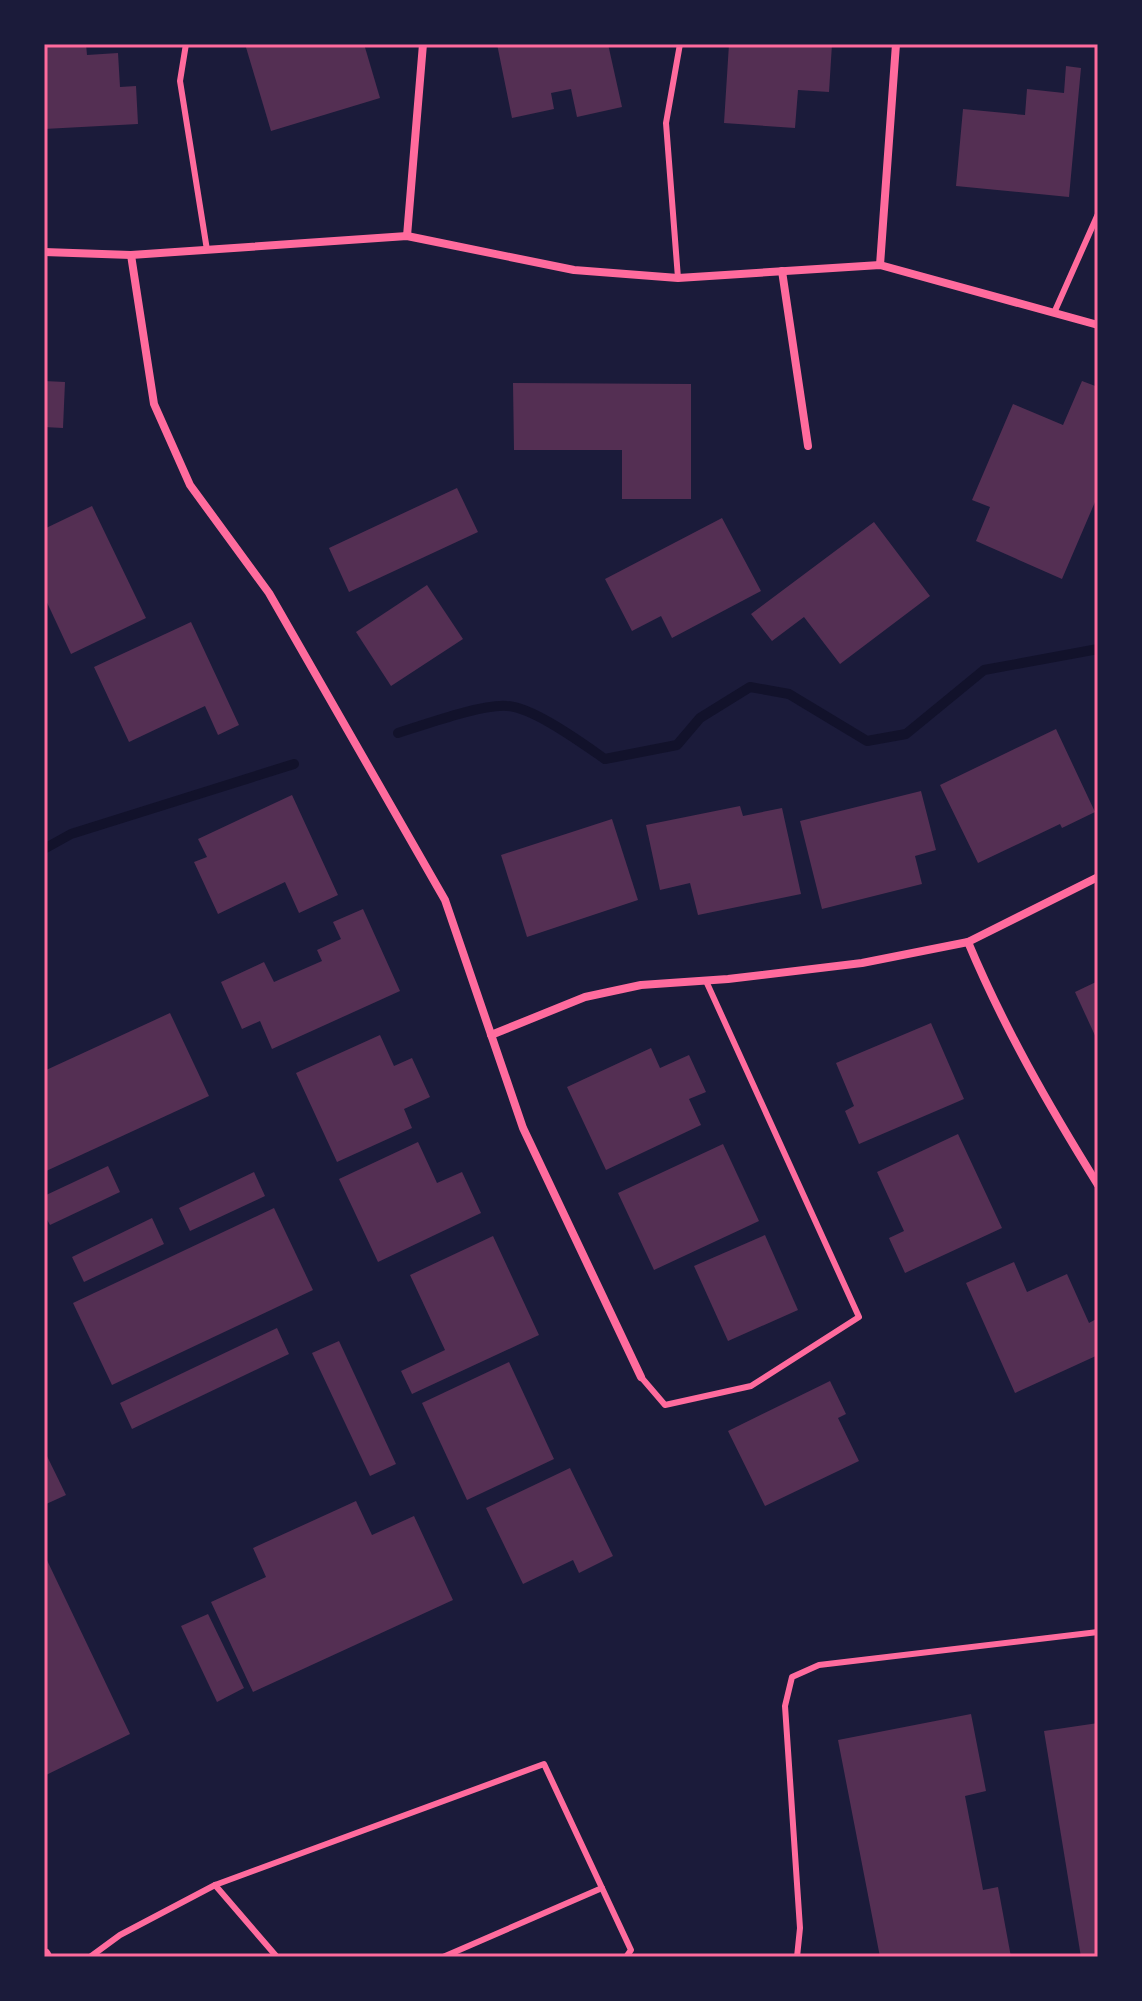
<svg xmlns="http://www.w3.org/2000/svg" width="1142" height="2001" font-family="'IBM Plex Sans',sans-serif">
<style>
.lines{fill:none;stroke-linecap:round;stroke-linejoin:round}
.stream{stroke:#12122b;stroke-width:10}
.building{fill:#542f53}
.service{stroke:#ff6b9d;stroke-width:6}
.minor{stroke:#ff6b9d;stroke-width:8}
.tertiary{stroke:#ff6b9d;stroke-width:14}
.neatline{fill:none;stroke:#ff6b9d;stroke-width:3}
</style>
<rect width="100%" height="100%" fill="#1b1b3a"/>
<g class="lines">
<g class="stream">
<path d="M398,733C424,725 481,704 507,706C533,707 583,744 605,759L677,745L700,718L750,687L789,694L867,741L906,734L984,670L1098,649"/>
<path d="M44,849L71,834L294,764"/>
</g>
</g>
<g class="building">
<path d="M46,44H86L87,55L118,53L120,87L136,86L138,124L44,129Z"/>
<path d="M245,44H364L380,98L271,131Z"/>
<path d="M497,44H608L622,107L577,117L571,89L551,93L554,109L512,118Z"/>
<path d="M729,44H832L829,92L798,90L795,128L724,123Z"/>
<path d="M1066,66L1081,68L1069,197L956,186L963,109L1025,115L1027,89L1064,93Z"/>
<path d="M44,381L65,382L63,428L44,427Z"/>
<path d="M1082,381L1098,387V495L1062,579L976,541L990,507L972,500L1013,404L1063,425Z"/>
<path d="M513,383L691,384V499H622V450H514Z"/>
<path d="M457,488L478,532L349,592L329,548Z"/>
<path d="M92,506L146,618L71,654L44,596V529Z"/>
<path d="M722,518L761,591L672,638L661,616L632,631L605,579Z"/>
<path d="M874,522L930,596L840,664L804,617L772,641L751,614Z"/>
<path d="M427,585L463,639L391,686L356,632Z"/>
<path d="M191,622L239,725L218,735L205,706L129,742L94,667Z"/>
<path d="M1056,729L1095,812L1062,828L1060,824L978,863L940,785Z"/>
<path d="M921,791L936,850L915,856L922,884L822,909L800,821Z"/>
<path d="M292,795L338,895L299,913L285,882L218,914L194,862L207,857L198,839Z"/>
<path d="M740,806L743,816L782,808L801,894L698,915L690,883L660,890L646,825Z"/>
<path d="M612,819L638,900L527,937L501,855Z"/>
<path d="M363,909L400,991L272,1049L260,1021L242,1029L221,982L264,962L274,982L322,961L317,950L341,939L333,922Z"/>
<path d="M1098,981V1042L1075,992Z"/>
<path d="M170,1013L209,1096L44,1172V1071Z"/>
<path d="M931,1023L964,1099L859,1144L845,1111L854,1106L836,1063Z"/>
<path d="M380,1035L394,1066L412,1058L430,1097L404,1109L412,1128L337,1162L296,1073Z"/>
<path d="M651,1048L660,1068L689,1055L706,1092L689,1099L701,1125L606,1170L567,1087Z"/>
<path d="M958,1134L1002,1228L905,1273L889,1238L904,1231L877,1172Z"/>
<path d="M418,1142L437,1183L462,1172L481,1213L378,1262L339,1179Z"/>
<path d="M723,1144L759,1221L654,1270L618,1193Z"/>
<path d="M108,1166L120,1192L50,1225L44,1214V1196Z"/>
<path d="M254,1172L265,1196L190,1231L179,1208Z"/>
<path d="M274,1208L313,1290L112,1385L73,1303Z"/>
<path d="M152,1218L164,1244L84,1282L72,1257Z"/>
<path d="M765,1235L798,1310L728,1341L694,1266Z"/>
<path d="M493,1236L539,1335L412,1394L401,1371L445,1350L410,1275Z"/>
<path d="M1014,1262L1027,1292L1067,1274L1089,1323L1098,1318V1355L1015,1393L966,1283Z"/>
<path d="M277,1328L289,1354L132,1429L120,1403Z"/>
<path d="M339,1341L396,1464L370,1476L312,1353Z"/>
<path d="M509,1362L554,1459L467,1500L422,1403Z"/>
<path d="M830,1381L846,1414L838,1418L859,1461L765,1506L728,1431Z"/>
<path d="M44,1450L66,1495L44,1505Z"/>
<path d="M570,1468L613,1556L579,1573L573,1560L523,1584L486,1508Z"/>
<path d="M356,1501L372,1535L414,1516L453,1600L253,1692L211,1602L266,1577L253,1548Z"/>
<path d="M44,1554L130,1734L44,1776Z"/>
<path d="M208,1614L244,1688L217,1702L181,1626Z"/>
<path d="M971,1714L986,1791L965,1796L983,1890L998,1887L1011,1957H880L838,1740Z"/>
<path d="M1098,1723V1957H1081L1044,1731Z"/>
</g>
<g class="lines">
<g class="service">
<path d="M186,44L180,81L207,250"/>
<path d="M678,278L666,123L680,44"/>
<path d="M1054,313L1098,214"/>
<path d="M641,1377L665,1405L751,1386L859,1317L706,981"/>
<path d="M215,1885L277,1957"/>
<path d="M90,1957L120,1935L215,1885L544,1764L631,1950L626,1957"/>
<path d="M443,1957L602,1888"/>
<path d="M797,1957L800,1928L785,1706L792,1677L819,1665L1098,1632"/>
</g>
<g class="minor">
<path d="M407,236L423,44"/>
<path d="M44,252L131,255L407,236L574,270L678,278L880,265L1098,325"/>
<path d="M131,255L154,404L190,485L269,593L445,900L523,1128L641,1377"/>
<path d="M880,265L896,44"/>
<path d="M782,271L808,446"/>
<path d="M968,942C1004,1028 1049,1106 1098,1185"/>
<path d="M491,1035L585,997L641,985L728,979L862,963L968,942L1098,877"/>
</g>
<path class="tertiary" d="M44,1955L45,1957"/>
</g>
<rect width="1142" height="2001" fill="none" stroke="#1b1b3a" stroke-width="92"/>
<rect x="46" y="46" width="1050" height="1909" class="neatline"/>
</svg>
